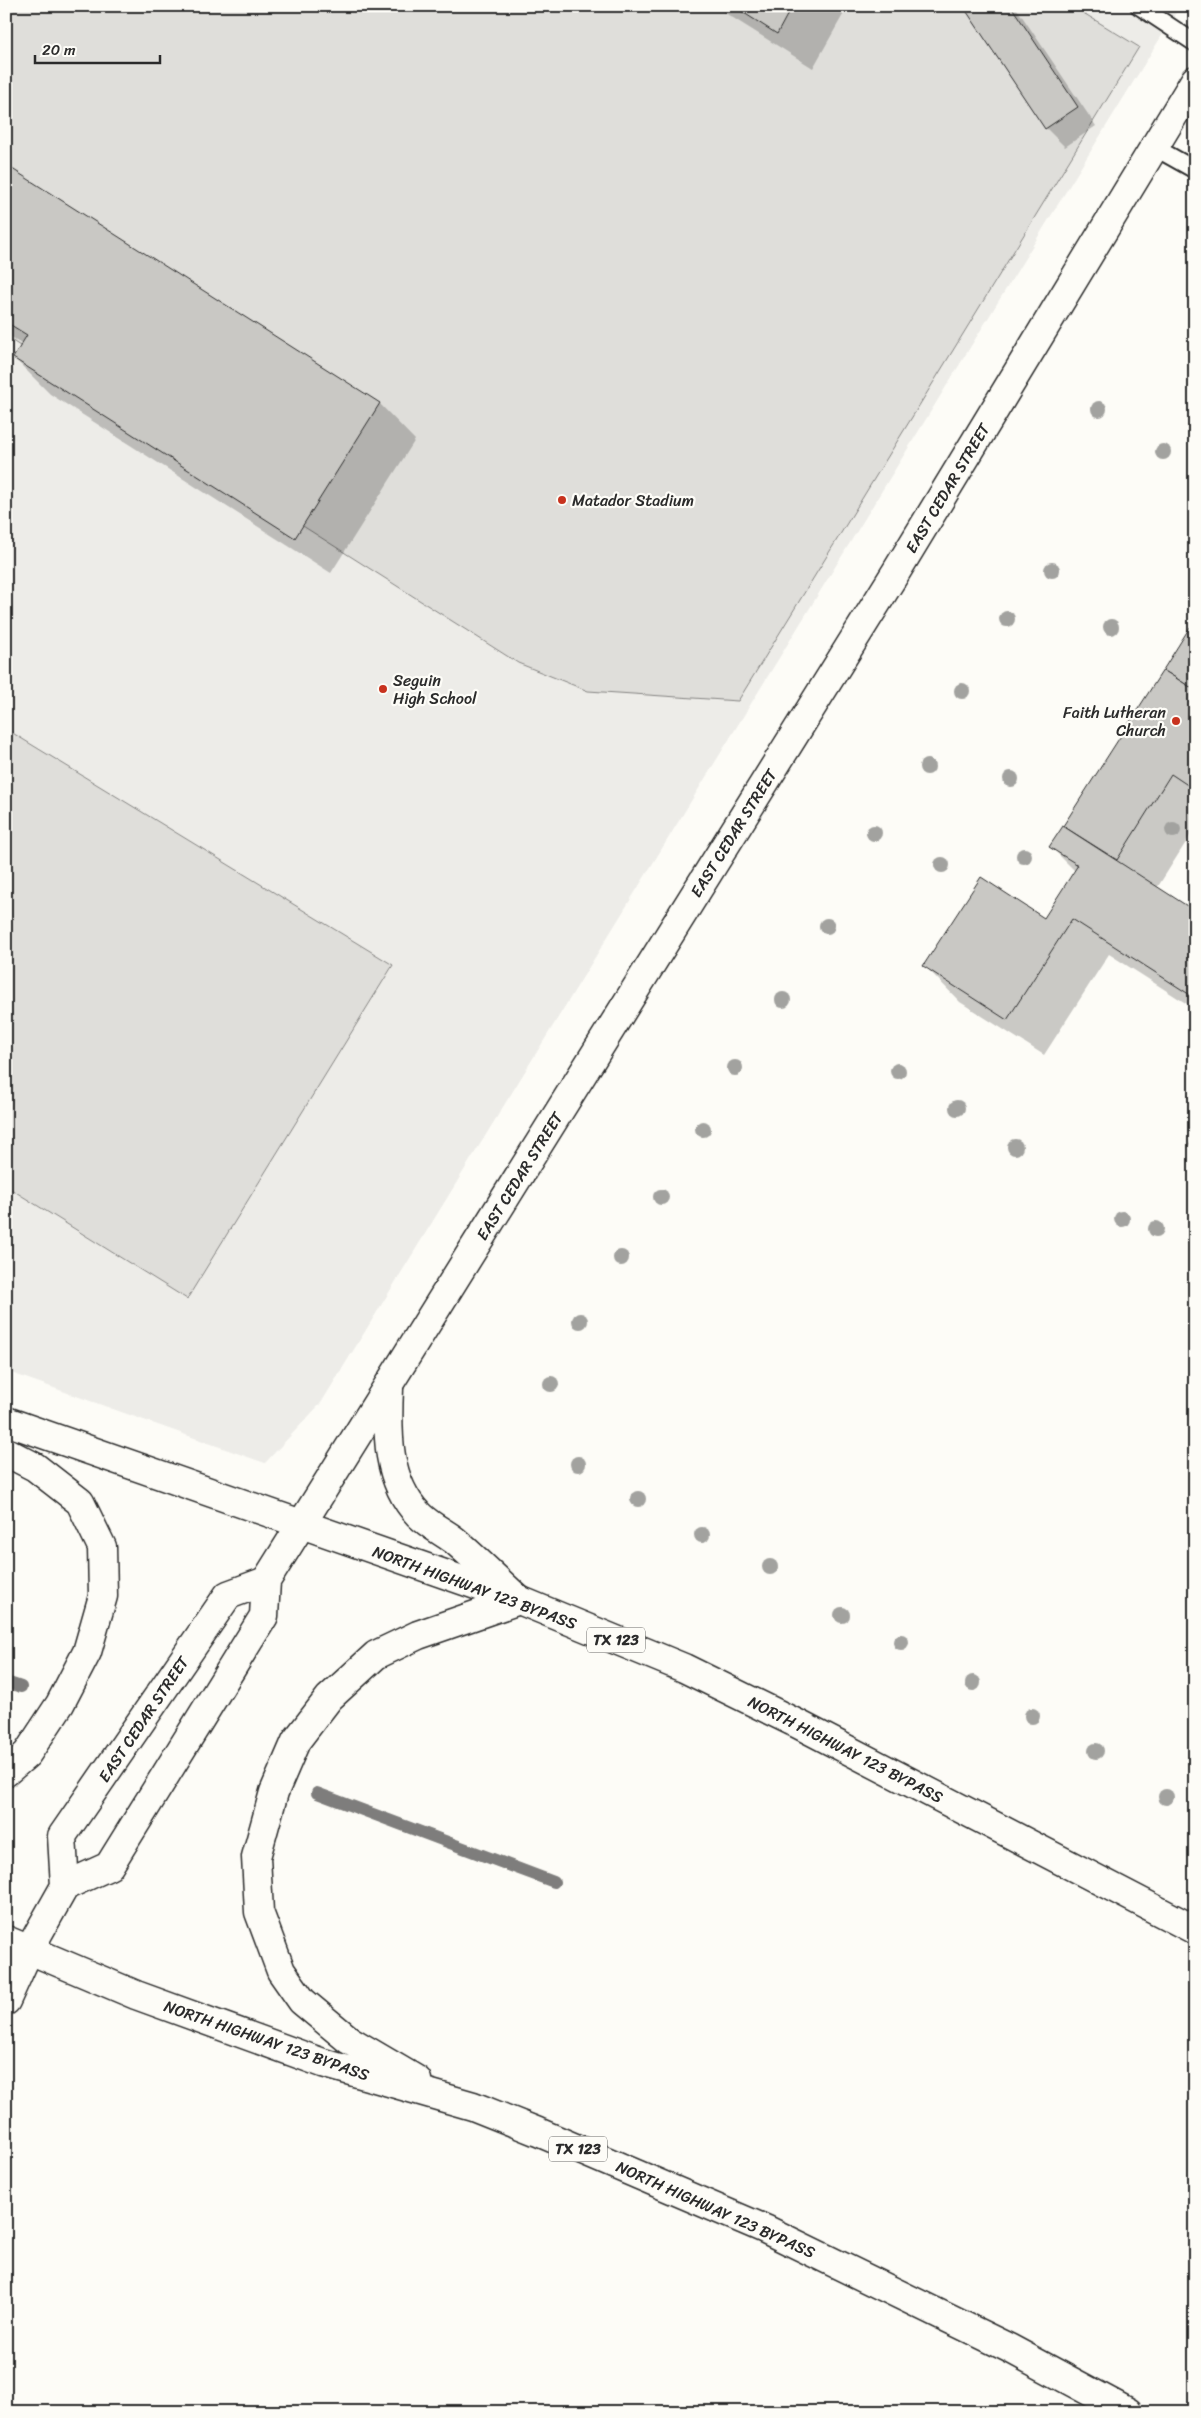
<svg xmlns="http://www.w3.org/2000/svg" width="1201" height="2418" font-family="Sriracha,sans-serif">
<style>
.built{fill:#edece8}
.green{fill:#dfdeda;stroke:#858482}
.shadow{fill:#0003}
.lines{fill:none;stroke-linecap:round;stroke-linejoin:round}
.stream{stroke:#7e7d7b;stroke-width:12}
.building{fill:#c9c8c4;stroke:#2b2b2b}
.service-casing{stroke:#2b2b2b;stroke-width:20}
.minor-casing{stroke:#2b2b2b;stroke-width:31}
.tertiary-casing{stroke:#2b2b2b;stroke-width:31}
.primary-casing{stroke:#2b2b2b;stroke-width:31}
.service{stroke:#fdfcf7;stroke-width:16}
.minor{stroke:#fdfcf7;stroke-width:28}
.tertiary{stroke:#fdfcf7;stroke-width:28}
.primary{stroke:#fdfcf7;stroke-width:28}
.tree{fill:#a2a29f}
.poi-dot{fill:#c8321e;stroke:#fdfcf7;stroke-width:2}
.labels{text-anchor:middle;stroke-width:4.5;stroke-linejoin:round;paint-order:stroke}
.shield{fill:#fdfcf7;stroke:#6a6a68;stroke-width:1}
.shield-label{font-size:15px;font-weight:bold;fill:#2b2b2b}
.street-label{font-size:16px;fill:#2b2b2b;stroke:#fdfcf7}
.poi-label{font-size:16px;fill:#2b2b2b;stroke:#fdfcf7;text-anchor:start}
</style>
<rect width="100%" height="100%" fill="#fdfcf7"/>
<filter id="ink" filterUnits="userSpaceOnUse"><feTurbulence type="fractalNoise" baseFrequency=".02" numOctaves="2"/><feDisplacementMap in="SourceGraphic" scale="10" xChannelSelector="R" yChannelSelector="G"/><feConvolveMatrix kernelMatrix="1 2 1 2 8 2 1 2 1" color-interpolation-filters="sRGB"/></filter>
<g filter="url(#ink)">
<path class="built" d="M6,6H1180L321,1403L265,1463L6,1371Z"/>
<g class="green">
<path d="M6,6H1072L1139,47L738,701L588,691L518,663L6,337Z"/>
<path d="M6,729L393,965L187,1299L6,1186Z"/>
</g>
<g class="shadow">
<path d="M714,6H848L813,68Z"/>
<path d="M972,6H1015L1096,126L1065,147L1046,128Z"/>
<path d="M6,166L380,404L415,440L331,573L50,394L14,358L23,344L6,334Z"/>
<path d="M1195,631V828L1157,888L1195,912V1009L1109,954L1044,1055L960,1002L925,966L1045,919L1075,871L1051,847L1164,671Z"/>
</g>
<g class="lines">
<g class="stream">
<path d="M6,1682L21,1687"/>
<path d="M317,1793L554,1882"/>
</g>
</g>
<g class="building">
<path d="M733,6H792L777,34Z"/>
<path d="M970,6H1011L1078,107L1045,129L965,9Z"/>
<path d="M6,165L380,403L295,538L13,358L27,335L6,322Z"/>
<path d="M1190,627L1195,630V690L1163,670Z"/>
<path d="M1163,670L1195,690V790L1171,774L1117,860L1063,826Z"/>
<path d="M1063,826L1195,911V998L1072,919L1007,1020L923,966L981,877L1044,918L1078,865L1049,847Z"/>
<path d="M1195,1136V1148L1190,1144Z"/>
</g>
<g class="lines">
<defs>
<g id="service">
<path d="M1139,6L1195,43"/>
<path d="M1154,147L1195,170"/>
</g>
<path id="minor" d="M6,2001L29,1950"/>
<g id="tertiary">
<path d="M389,1388C387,1432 386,1481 419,1515C429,1525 443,1532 454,1540C476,1559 497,1580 519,1600"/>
<path d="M65,1886L109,1866L264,1616L266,1581L896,572L1195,80"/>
<path d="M29,1950L65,1886L62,1836L228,1595L266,1581"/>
</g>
<g id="primary">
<path d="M6,1421L519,1600L684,1668L798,1724L1195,1930"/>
<path d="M6,1452L35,1467L80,1502L102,1547L103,1596L87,1652L60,1704L27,1754L6,1772"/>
<path d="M6,1940L136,1995L323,2063L473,2106L538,2132L765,2229L1009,2348L1128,2412"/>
<path d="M417,2080L349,2040L302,2001L281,1971L259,1912L256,1857L274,1792L296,1741L329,1698L376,1655L418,1635L519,1600"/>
</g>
</defs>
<use href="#service" class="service-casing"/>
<use href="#minor" class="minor-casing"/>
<use href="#tertiary" class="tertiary-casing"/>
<use href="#primary" class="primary-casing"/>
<use href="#service" class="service"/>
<use href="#minor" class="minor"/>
<use href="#tertiary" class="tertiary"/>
<use href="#primary" class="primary"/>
</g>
<g class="tree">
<circle cx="1099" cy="409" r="8"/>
<circle cx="1163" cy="452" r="8"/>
<circle cx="1052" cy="570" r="8"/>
<circle cx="1007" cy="619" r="8"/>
<circle cx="1111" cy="627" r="8"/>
<circle cx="962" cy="691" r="8"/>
<circle cx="927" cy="767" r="8"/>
<circle cx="1011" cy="779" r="8"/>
<circle cx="1173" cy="830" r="8"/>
<circle cx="874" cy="833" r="8"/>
<circle cx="1024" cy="856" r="8"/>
<circle cx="942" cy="865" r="8"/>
<circle cx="827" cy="926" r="8"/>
<circle cx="783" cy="1000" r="8"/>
<circle cx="735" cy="1068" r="8"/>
<circle cx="898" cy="1071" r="8"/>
<circle cx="957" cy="1108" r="8"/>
<circle cx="703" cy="1129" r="8"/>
<circle cx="1015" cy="1147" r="8"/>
<circle cx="661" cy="1197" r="8"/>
<circle cx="1122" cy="1219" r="8"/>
<circle cx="1156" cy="1229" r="8"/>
<circle cx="621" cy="1258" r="8"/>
<circle cx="580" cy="1321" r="8"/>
<circle cx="551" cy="1384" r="8"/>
<circle cx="578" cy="1464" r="8"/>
<circle cx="638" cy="1499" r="8"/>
<circle cx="702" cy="1535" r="8"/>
<circle cx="770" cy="1567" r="8"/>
<circle cx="842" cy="1615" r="8"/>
<circle cx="901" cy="1642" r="8"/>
<circle cx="973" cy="1683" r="8"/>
<circle cx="1032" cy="1716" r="8"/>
<circle cx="1096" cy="1751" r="8"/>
<circle cx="1166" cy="1797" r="8"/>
</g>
</g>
<g class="poi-dot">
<circle cx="562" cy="500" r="5"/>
<circle cx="383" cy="689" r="5"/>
<circle cx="1176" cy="721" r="5"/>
</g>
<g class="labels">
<g class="shield">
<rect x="587" y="1627.5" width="58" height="25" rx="4"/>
<rect x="549" y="2136.5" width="58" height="25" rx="4"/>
</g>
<g class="shield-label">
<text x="616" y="1645">TX 123</text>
<text x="578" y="2154">TX 123</text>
</g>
<g class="street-label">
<text transform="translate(947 488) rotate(-59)" y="6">EAST CEDAR STREET</text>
<text transform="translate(733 833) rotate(-58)" y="6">EAST CEDAR STREET</text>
<text transform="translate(519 1176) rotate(-58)" y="6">EAST CEDAR STREET</text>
<text transform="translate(475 1587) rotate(20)" y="6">NORTH HIGHWAY 123 BYPASS</text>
<text transform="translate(143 1719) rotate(-56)" y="6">EAST CEDAR STREET</text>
<text transform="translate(846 1749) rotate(27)" y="6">NORTH HIGHWAY 123 BYPASS</text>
<text transform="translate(267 2040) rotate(19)" y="6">NORTH HIGHWAY 123 BYPASS</text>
<text transform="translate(716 2209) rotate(24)" y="6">NORTH HIGHWAY 123 BYPASS</text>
</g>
<g class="poi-label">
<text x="572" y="506">Matador Stadium</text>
<text x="393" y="686">Seguin<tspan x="393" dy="18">High School</tspan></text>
<text x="1166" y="718" text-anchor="end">Faith Lutheran<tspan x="1166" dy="18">Church</tspan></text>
</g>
</g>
<rect width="1201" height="2418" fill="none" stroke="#fdfcf7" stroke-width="25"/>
<rect x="12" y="12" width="1176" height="2393" fill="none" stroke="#2b2b2b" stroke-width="2" filter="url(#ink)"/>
<path d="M35 55v8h125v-8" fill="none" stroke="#2b2b2b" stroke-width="2.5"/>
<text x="42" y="55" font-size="15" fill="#2b2b2b" stroke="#fdfcf7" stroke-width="4" paint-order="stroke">20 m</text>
</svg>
